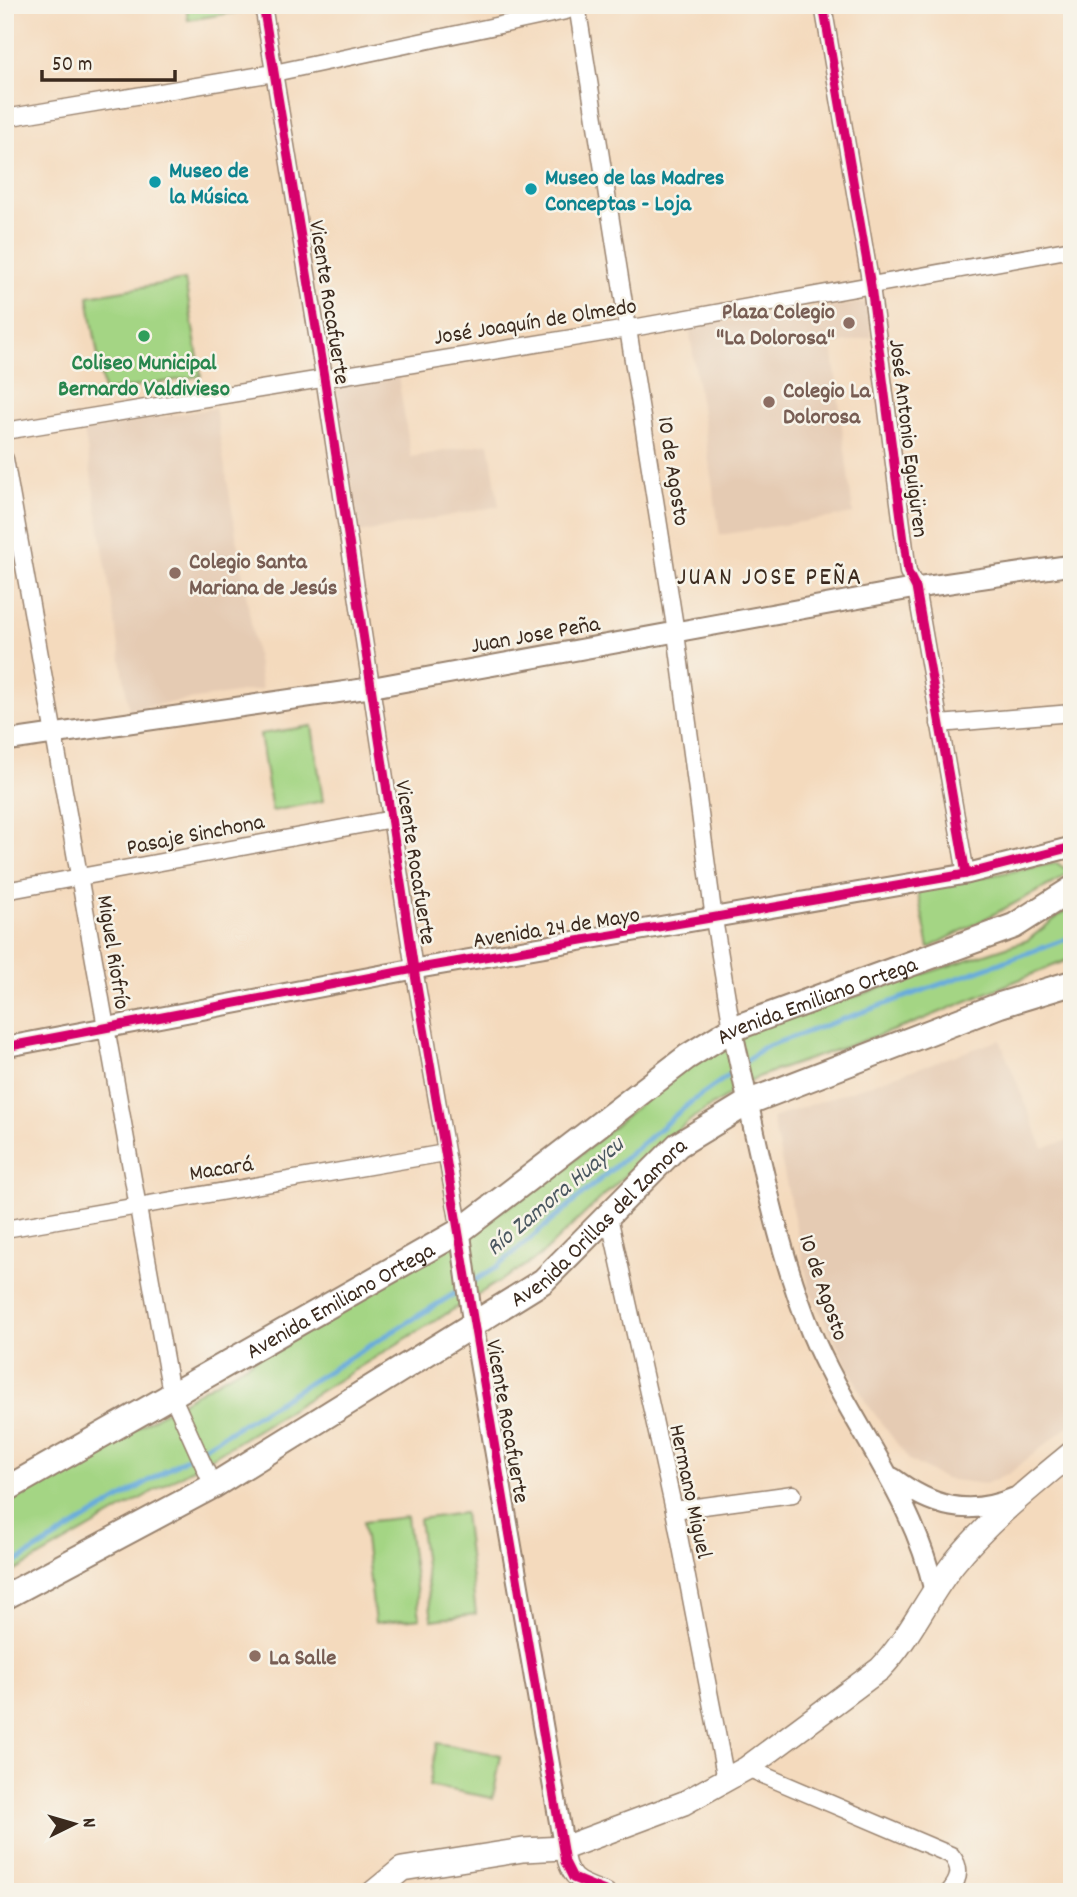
<svg xmlns="http://www.w3.org/2000/svg" width="1077" height="1897" font-family="Dekko,sans-serif">
<style>
.built{fill:#e5cbb3}
.green{fill:#a4d584;stroke:#708051;stroke-width:2}
.lines{fill:none;stroke-linecap:round;stroke-linejoin:round}
.stream{stroke:#67abdc;stroke-width:5}
.minor-casing{stroke:#98826e;stroke-width:19}
.tertiary-casing{stroke:#98826e;stroke-width:23}
.secondary-casing{stroke:#98826e;stroke-width:26}
.primary-casing{stroke:#98826e;stroke-width:28}
.minor{stroke:#fff;stroke-width:16}
.tertiary{stroke:#fff;stroke-width:19}
.secondary{stroke:#fff;stroke-width:23}
.primary{stroke:#fff;stroke-width:24}
.cycleway-casing{stroke:#f7f3e8;stroke-width:13}
.cycleway{stroke:#d6006c;stroke-width:9}
.culture-dot{fill:#0f9aa8;stroke:#f7f3e8;stroke-width:2.5}
.education-dot{fill:#8d6e63;stroke:#f7f3e8;stroke-width:2.5}
.leisure-dot{fill:#2e9e5b;stroke:#f7f3e8;stroke-width:2.5}
.labels{text-anchor:middle;stroke-width:5;stroke-linejoin:round;paint-order:stroke}
.culture-label{font-size:23px;font-weight:bold;fill:#0d838f;stroke:#f7f3e8;text-anchor:start}
.street-label{font-size:23px;fill:#3b2a1e;stroke:#f7f3e8}
.education-label{font-size:23px;font-weight:bold;fill:#785e54;stroke:#f7f3e8;text-anchor:start}
.leisure-label{font-size:23px;font-weight:bold;fill:#27864d;stroke:#f7f3e8}
.water-label{font-size:24px;font-style:italic;fill:#4a5760;stroke:#f7f3e8}
.quarter-label{font-size:26px;letter-spacing:2px;fill:#3b2a1e;stroke:#f7f3e8}
</style>
<rect width="100%" height="100%" fill="#f7f3e8"/>
<filter id="ink" filterUnits="userSpaceOnUse"><feTurbulence type="fractalNoise" baseFrequency=".0143" numOctaves="2"/><feDisplacementMap in="SourceGraphic" scale="14" xChannelSelector="R" yChannelSelector="G"/><feConvolveMatrix kernelMatrix="1 2 1 2 8 2 1 2 1" color-interpolation-filters="sRGB"/></filter>
<filter id="wash" filterUnits="userSpaceOnUse"><feTurbulence type="fractalNoise" baseFrequency=".00686" numOctaves="4" result="noise"/><feDisplacementMap in="SourceGraphic" scale="28" xChannelSelector="R" yChannelSelector="G"/><feGaussianBlur stdDeviation="1.57" result="paint"/><feColorMatrix in="noise" values="0 0 0 0 0 0 0 0 0 0 0 0 0 0 0 0 0 1.4 0 .05"/><feComposite in="paint" operator="in"/></filter>
<g filter="url(#wash)">
<rect width="100%" height="100%" fill="#f4dabd"/>
<g class="built">
<path d="M867,302L872,337L832,345L853,514L720,535L689,327Z"/>
<path d="M397,370L411,457L489,443L499,506L359,533L335,379Z"/>
<path d="M215,408L262,689L129,709L84,430Z"/>
<path d="M1000,1040L1043,1148L1072,1139V1423L1010,1473L985,1484L944,1479L909,1460L865,1401L810,1291L772,1118Z"/>
</g>
<g class="green">
<path d="M186,5H254L255,9L188,20Z"/>
<path d="M185,280L201,376L104,392L88,296Z"/>
<path d="M312,726L323,801L272,811L260,734Z"/>
<path d="M1057,863L1068,871L1061,879L929,948L917,889Z"/>
<path d="M1072,905V958L909,1025L760,1076L694,1117L633,1168L539,1257L216,1455L5,1577V1505L377,1288L550,1181L675,1074L752,1030L1028,940Z"/>
<path d="M464,1513L476,1614L432,1620L419,1519Z"/>
<path d="M407,1517L420,1618L375,1623L363,1522Z"/>
<path d="M437,1743L501,1755L493,1798L429,1786Z"/>
</g>
<g class="lines">
<g class="stream">
<path d="M745,1062L762,1048L1072,937"/>
<path d="M470,1283L497,1267L691,1102L735,1071"/>
<path d="M5,1569L462,1289"/>
</g>
</g>
</g>
<g filter="url(#ink)">
<g class="lines">
<defs>
<g id="minor">
<path d="M263,5L324,377L414,969L460,1231"/>
<path d="M577,5L676,633L714,919L732,1029"/>
<path d="M823,5L871,286L908,572L916,588L966,874"/>
<path d="M5,118L274,73L566,11L570,5"/>
<path d="M5,431L627,329L1072,249"/>
<path d="M5,459L171,1393L213,1486"/>
<path d="M939,724L1072,713"/>
<path d="M5,891L392,819"/>
<path d="M608,1212L674,1510L726,1780"/>
<path d="M5,1229L445,1153"/>
<path d="M674,1510L793,1494"/>
<path d="M747,1768L951,1855C962,1868 960,1879 949,1892"/>
<path d="M564,1848C567,1880 579,1882 607,1892"/>
</g>
<g id="tertiary">
<path d="M5,741L369,688L916,588L1072,565"/>
<path d="M732,1029C754,1126 774,1241 811,1332C848,1421 913,1495 934,1590"/>
<path d="M5,1047L414,969L966,874L1072,847"/>
<path d="M460,1231L473,1325L564,1848"/>
<path d="M893,1478C932,1507 968,1517 1014,1498"/>
</g>
<path id="secondary" d="M374,1892L402,1869L523,1850L564,1848L684,1803L747,1768L880,1669C910,1638 927,1597 954,1563C988,1521 1030,1488 1072,1453"/>
<g id="primary">
<path id="s1" d="M5,1490L460,1231L687,1057L732,1029L1014,926L1072,889"/>
<path id="s2" d="M5,1597L213,1486L543,1281L678,1145L749,1102L1000,1005L1072,983"/>
</g>
</defs>
<use href="#minor" class="minor-casing"/>
<use href="#tertiary" class="tertiary-casing"/>
<use href="#secondary" class="secondary-casing"/>
<use href="#primary" class="primary-casing"/>
<use href="#minor" class="minor"/>
<use href="#tertiary" class="tertiary"/>
<use href="#secondary" class="secondary"/>
<use href="#primary" class="primary"/>
<defs>
<g id="cycleway">
<path d="M263,5L324,377L414,969L565,1862L573,1878L607,1892"/>
<path d="M823,5L871,286L908,572L916,588L966,874"/>
<path d="M5,1047L414,969L966,874L1072,847"/>
</g>
</defs>
<use href="#cycleway" class="cycleway-casing"/>
<use href="#cycleway" class="cycleway"/>
</g>
</g>
<g class="culture-dot">
<circle cx="155" cy="182" r="7"/>
<circle cx="531" cy="189" r="7"/>
</g>
<g class="education-dot">
<circle cx="849" cy="323" r="7"/>
<circle cx="769" cy="402" r="7"/>
<circle cx="175" cy="573" r="7"/>
<circle cx="255" cy="1656" r="7"/>
</g>
<circle class="leisure-dot" cx="144" cy="336" r="7"/>
<g class="labels">
<g class="culture-label">
<text x="169" y="177">Museo de<tspan x="169" dy="26">la Música</tspan></text>
<text x="545" y="184">Museo de las Madres<tspan x="545" dy="26">Conceptas - Loja</tspan></text>
</g>
<g class="street-label">
<text transform="translate(331 302) rotate(81)" y="8">Vicente Rocafuerte</text>
<text transform="translate(535 320) rotate(-9)" y="8">José Joaquín de Olmedo</text>
<text transform="translate(910 438) rotate(83)" y="8">José Antonio Eguigüren</text>
<text transform="translate(675 471) rotate(81)" y="8">10 de Agosto</text>
<text transform="translate(535 633) rotate(-10)" y="8">Juan Jose Peña</text>
<text transform="translate(195 833) rotate(-11)" y="8">Pasaje Sinchona</text>
<text transform="translate(417 862) rotate(81)" y="8">Vicente Rocafuerte</text>
<text transform="translate(556 926) rotate(-9)" y="8">Avenida 24 de Mayo</text>
<text transform="translate(115 952) rotate(81)" y="8">Miguel Riofrío</text>
<text dy="8" stroke="none"><textPath href="#s1" startOffset="952">Avenida Emiliano Ortega</textPath></text>
<text transform="translate(221 1167) rotate(-9)" y="8">Macará</text>
<text dy="8" stroke="none"><textPath href="#s2" startOffset="705">Avenida Orillas del Zamora</textPath></text>
<text transform="translate(825 1287) rotate(71)" y="8">10 de Agosto</text>
<text dy="8" stroke="none"><textPath href="#s1" startOffset="385">Avenida Emiliano Ortega</textPath></text>
<text transform="translate(509 1421) rotate(80)" y="8">Vicente Rocafuerte</text>
<text transform="translate(692 1491) rotate(78)" y="8">Hermano Miguel</text>
</g>
<g class="education-label">
<text x="835" y="318" text-anchor="end">Plaza Colegio<tspan x="835" dy="26">"La Dolorosa"</tspan></text>
<text x="783" y="397">Colegio La<tspan x="783" dy="26">Dolorosa</tspan></text>
<text x="189" y="568">Colegio Santa<tspan x="189" dy="26">Mariana de Jesús</tspan></text>
<text x="269" y="1664">La Salle</text>
</g>
<g class="leisure-label">
<text x="144" y="369">Coliseo Municipal<tspan x="144" dy="26">Bernardo Valdivieso</tspan></text>
</g>
<g class="water-label">
<text transform="translate(554 1195) rotate(-40)" y="8">Río Zamora Huaycu</text>
</g>
<g class="quarter-label">
<text x="770" y="584">JUAN JOSE PEÑA</text>
</g>
</g>
<rect width="1077" height="1897" fill="none" stroke="#f7f3e8" stroke-width="28"/>
<g transform="translate(74 1824) rotate(85)" stroke="#f7f3e8" stroke-width="5" paint-order="stroke">
<path d="M0-5L12 26L0 18L-12 26Z" fill="#3b2a1e"/>
<text y="-10" font-size="19" font-weight="bold" text-anchor="middle" fill="#3b2a1e">N</text>
</g>
<path d="M42 70v10h133v-10" fill="none" stroke="#3b2a1e" stroke-width="3.5"/>
<text x="52" y="70" font-size="21" fill="#3b2a1e" stroke="#f7f3e8" stroke-width="5" paint-order="stroke">50 m</text>
</svg>
